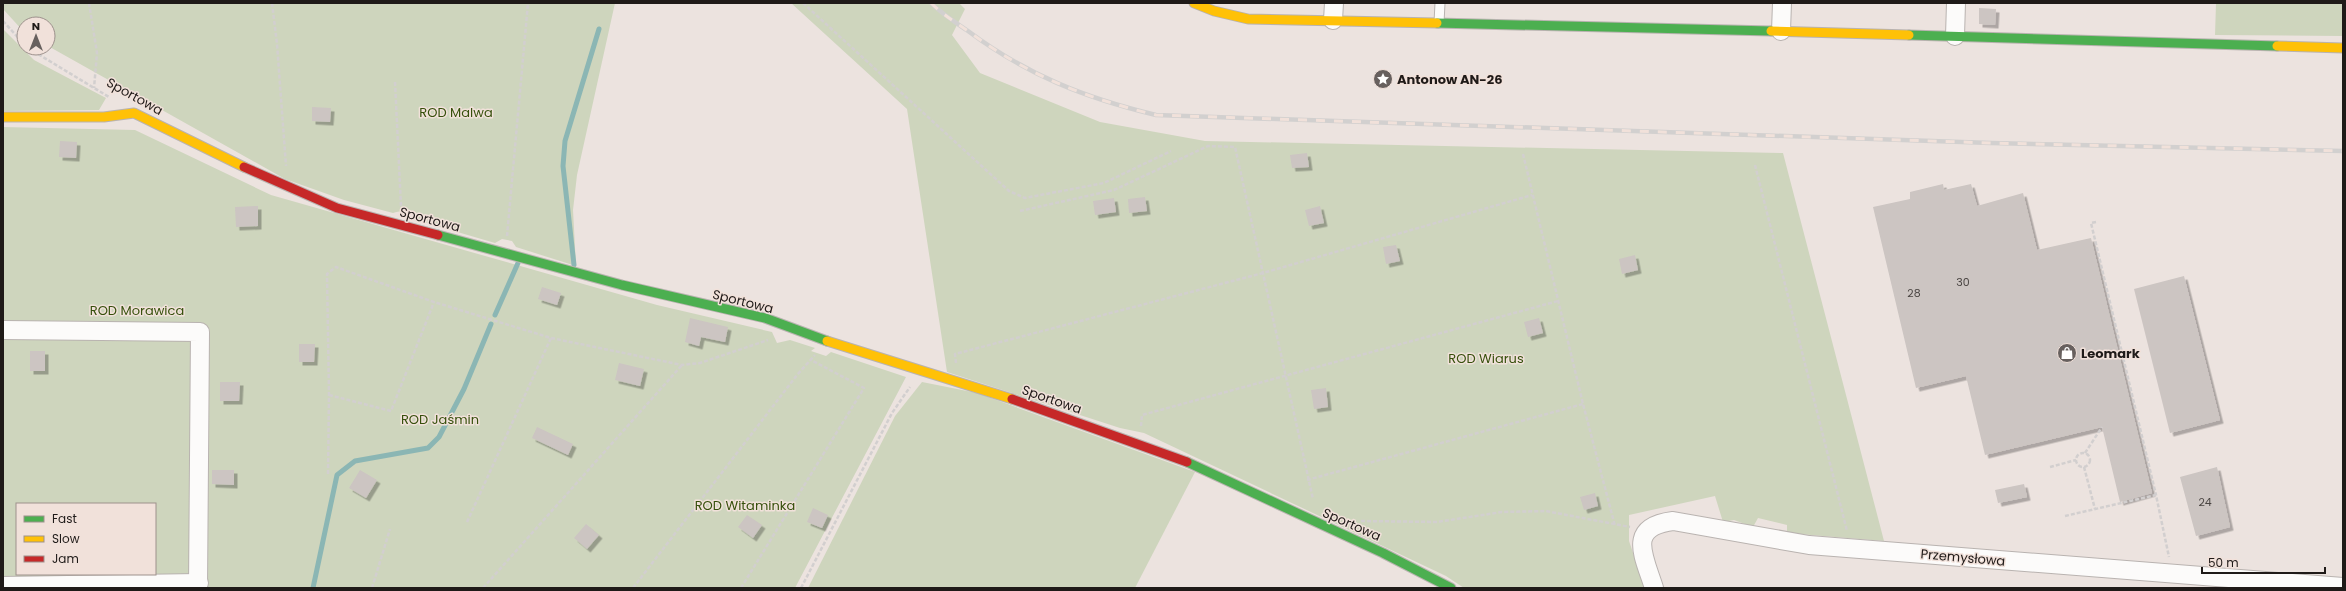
<svg xmlns="http://www.w3.org/2000/svg" width="2346" height="591" font-family="Poppins,sans-serif">
<style>
.green{fill:#ced5bd;fill-rule:evenodd}
.lines{fill:none;stroke-linecap:round;stroke-linejoin:round}
.stream{stroke:#8bb6b4;stroke-width:5}
.building{fill:#ccc5c2;filter:url(#shadow)}
.lane-casing{stroke:#b9b3b0;stroke-width:11}
.street-casing{stroke:#b9b3b0;stroke-width:20}
.fast-casing{stroke:#b9b3b0;stroke-width:11}
.slow-casing{stroke:#b9b3b0;stroke-width:11}
.jam-casing{stroke:#b9b3b0;stroke-width:11}
.path{stroke:#d2cfcf;stroke-width:2.5;stroke-dasharray:4 2;stroke-linecap:butt}
.lane{stroke:#fcfbfa;stroke-width:9}
.street{stroke:#fcfbfa;stroke-width:18}
.fast{stroke:#4caf50;stroke-width:9}
.slow{stroke:#ffc107;stroke-width:9}
.jam{stroke:#c62828;stroke-width:9}
.rail-casing{stroke:#d2d0cf;stroke-width:4.5}
.rail{stroke:#f1e1da;stroke-width:3;stroke-dasharray:9;stroke-linecap:butt}
.labels{text-anchor:middle;stroke-width:3;stroke-linejoin:round;paint-order:stroke}
.number-label{font-size:11px;fill:#4a4542}
.poi-label{font-size:13px;font-weight:bold;fill:#1f1a18;stroke:#f1e1da;text-anchor:start}
.street-label{font-size:13px;fill:#1f1a18;stroke:#f1e1da}
.park-label{font-size:13px;fill:#36500c;stroke:#f1e1da}
</style>
<defs>
<filter id="shadow"><feDropShadow dx="3.5" dy="3.5" stdDeviation="0" flood-color="#0004"/></filter>
</defs>
<rect width="100%" height="100%" fill="#ece3df"/>
<g class="green">
<path d="M3,3H615L577,175L573,210L576,266L516,247L512,241L502,239L495,243L420,221C412,212 405,209 393,213L344,200L285,179L48,46V24H24V32L3,9Z"/>
<path d="M791,3H959L965,9L952,35L980,73L1100,122L1205,141L1783,153L1884,541L1787,533V525L1758,518L1753,527L1734,520L1723,522L1715,496L1629,515V541L1645,588H1464L1446,576L1144,433L1120,428L947,372L907,109Z"/>
<path d="M2216,3H2343V36L2215,35Z"/>
<path d="M3,29L34,60L106,98L99,110L3,111Z"/>
<path d="M3,127L135,130L271,195L657,305L772,332L777,343L790,340L815,348L811,351L826,356L831,352L906,377L795,588H3ZM17,504H155V574H17Z"/>
<path d="M922,382L977,393L1195,472L1135,588H808L895,416Z"/>
</g>
<g class="lines">
<g class="stream">
<path d="M574,265L563,166L565,141L599,29"/>
<path d="M495,315L518,263"/>
<path d="M313,588L337,475L355,461L428,448L439,437L464,389L491,324"/>
</g>
</g>
<g class="building">
<path d="M1979,8L1996,9L1995,25L1979,24Z"/>
<path d="M312,107L331,108L330,122L312,121Z"/>
<path d="M60,141L77,142L76,158L59,157Z"/>
<path d="M1307,153L1309,167L1292,168L1290,155Z"/>
<path d="M1943,184L1944,190L1971,184L1977,206L2023,193L2037,250L2091,238L2152,493L2120,502L2102,427L1985,455L1966,376L1916,388L1873,207L1910,199V192Z"/>
<path d="M1145,197L1147,211L1129,213L1128,199Z"/>
<path d="M1114,198L1116,212L1095,215L1093,201Z"/>
<path d="M258,206V226L236,227L235,207Z"/>
<path d="M1320,206L1324,223L1309,226L1305,210Z"/>
<path d="M1396,245L1400,261L1386,264L1383,247Z"/>
<path d="M1635,255L1638,270L1622,274L1619,259Z"/>
<path d="M2184,276L2220,420L2170,433L2134,289Z"/>
<path d="M542,287L561,293L557,305L538,299Z"/>
<path d="M690,318L728,327L725,342L701,337L699,346L685,342Z"/>
<path d="M1539,318L1543,333L1528,337L1524,322Z"/>
<path d="M299,344H315L314,362H299Z"/>
<rect x="30" y="351" width="15" height="20"/>
<path d="M619,363L644,369L640,386L615,380Z"/>
<path d="M220,382H240L239,401H220Z"/>
<path d="M1326,388L1328,407L1314,409L1311,390Z"/>
<path d="M537,427L573,444L568,455L532,438Z"/>
<path d="M2217,467L2230,527L2196,536L2180,477Z"/>
<path d="M212,470H234V485L212,484Z"/>
<path d="M360,470L377,480L366,498L349,488Z"/>
<path d="M2024,484L2027,497L1998,503L1995,490Z"/>
<path d="M1595,493L1598,506L1584,510L1580,497Z"/>
<path d="M813,508L828,515L822,528L807,522Z"/>
<path d="M747,515L762,525L753,538L738,527Z"/>
<path d="M586,524L599,535L587,549L574,538Z"/>
</g>
<g class="lines">
<defs>
<path id="lane" d="M1439,23L1440,3"/>
<g id="street">
<path d="M1333,20L1334,3"/>
<path d="M1781,31L1782,3"/>
<path d="M1955,36L1956,3"/>
<path d="M3,330L200,332L198,588"/>
<path d="M3,586L199,583"/>
<path d="M1654,588C1644,556 1626,527 1673,521L1809,545L2343,587"/>
</g>
<g id="fast">
<path d="M1437,23L1771,31"/>
<path d="M1909,35L2277,46"/>
<path d="M438,235L622,285L765,318L827,341"/>
<path d="M1187,462L1383,553L1451,588"/>
</g>
<g id="slow">
<path d="M1194,3L1214,11L1248,19L1437,23"/>
<path d="M1771,31L1909,35"/>
<path d="M2277,46L2343,48"/>
<path d="M3,117H104L134,113L244,167"/>
<path d="M827,341L1012,399"/>
</g>
<g id="jam">
<path d="M244,167L337,208L438,235"/>
<path d="M1012,399L1187,462"/>
</g>
</defs>
<use href="#lane" class="lane-casing"/>
<use href="#street" class="street-casing"/>
<use href="#fast" class="fast-casing"/>
<use href="#slow" class="slow-casing"/>
<use href="#jam" class="jam-casing"/>
<g class="path">
<path d="M89,3L97,53L94,88"/>
<path d="M272,3L277,44L286,166"/>
<path d="M803,3L1009,191L1025,198L1104,183L1171,151"/>
<path d="M3,21L24,44"/>
<path d="M28,48L109,97"/>
<path d="M395,82L401,206"/>
<path d="M1523,154L1583,404L1615,526"/>
<path d="M1755,165L1847,531"/>
<path d="M1020,211L1114,190L1208,146L1235,147L1313,499"/>
<path d="M2096,222L2091,223L2156,495"/>
<path d="M507,236L528,3"/>
<path d="M956,363L955,354L1263,273L1532,195"/>
<path d="M329,395L391,411L434,302"/>
<path d="M1141,426L1142,415L1558,301"/>
<path d="M2085,453L2102,427"/>
<circle cx="2083" cy="460" r="7"/>
<path d="M2050,467L2076,460"/>
<path d="M2084,467L2095,509"/>
<path d="M328,474L329,395L327,274L336,267L434,302L551,338L682,365L700,363L768,340"/>
<path d="M1307,480L1583,404"/>
<path d="M2065,516L2156,495L2169,557"/>
<path d="M1361,521L1437,522L1502,512L1546,511L1630,527"/>
<path d="M467,522L551,338"/>
<path d="M372,588L390,529"/>
<path d="M483,588L682,365"/>
<path d="M633,588L797,375L815,355"/>
<path d="M741,588L864,388L811,360"/>
<path d="M801,588L892,413L910,387"/>
</g>
<use href="#lane" class="lane"/>
<use href="#street" class="street"/>
<use href="#fast" class="fast"/>
<use href="#slow" class="slow"/>
<use href="#jam" class="jam"/>
<defs>
<path id="rail" d="M931,3C942,14 955,22 968,31C1027,75 1085,98 1156,115L1991,143L2343,151"/>
</defs>
<use href="#rail" class="rail-casing"/>
<use href="#rail" class="rail"/>
</g>
<defs>
<symbol id="sight-disc" viewBox="-11 -11 22 22"><circle r="9.5" fill="#67605e" stroke="#f1e1da"/><path d="M0-6L1.8-2.2L6-1.7L2.9 1.2L3.7 5.4L0 3.3L-3.7 5.4L-2.9 1.2L-6-1.7L-1.8-2.2Z" fill="#fff"/></symbol>
<symbol id="shop-disc" viewBox="-11 -11 22 22"><circle r="9.5" fill="#67605e" stroke="#f1e1da"/><path d="M-5-2.5h2.3a2.7 3.5 0 0 1 5.4 0H5L5.5 6h-11ZM-1.5-2.5h3a1.5 2.3 0 0 0-3 0Z" fill="#fff"/></symbol>
</defs>
<g fill-rule="evenodd">
<use href="#sight-disc" x="1372" y="68" width="22" height="22"/>
<use href="#shop-disc" x="2056" y="342" width="22" height="22"/>
</g>
<g class="labels">
<g class="number-label">
<text x="1963" y="286">30</text>
<text x="1914" y="297">28</text>
<text x="2205" y="506">24</text>
</g>
<g class="poi-label">
<text x="1397" y="84">Antonow AN-26</text>
<text x="2081" y="358">Leomark</text>
</g>
<g class="street-label">
<text transform="translate(135 96) rotate(29)" y="5">Sportowa</text>
<text transform="translate(430 219) rotate(15)" y="5">Sportowa</text>
<text transform="translate(743 301) rotate(14)" y="5">Sportowa</text>
<text transform="translate(1052 399) rotate(19)" y="5">Sportowa</text>
<text transform="translate(1352 524) rotate(24)" y="5">Sportowa</text>
<text transform="translate(1963 557) rotate(5)" y="5">Przemysłowa</text>
</g>
<g class="park-label">
<text x="456" y="117">ROD Malwa</text>
<text x="137" y="315">ROD Morawica</text>
<text x="1486" y="363">ROD Wiarus</text>
<text x="440" y="424">ROD Jaśmin</text>
<text x="745" y="510">ROD Witaminka</text>
</g>
</g>
<rect width="2346" height="591" fill="none" stroke="#1f1a18" stroke-width="8"/>
<rect x="16" y="503" width="140" height="72" fill="#f1e1da" stroke="#9d918c"/>
<rect x="24" y="516" width="20" height="6" fill="#4caf50" stroke="#9d918c"/>
<text x="52" y="523" font-size="12" fill="#1f1a18">Fast</text>
<rect x="24" y="536" width="20" height="6" fill="#ffc107" stroke="#9d918c"/>
<text x="52" y="543" font-size="12" fill="#1f1a18">Slow</text>
<rect x="24" y="556" width="20" height="6" fill="#c62828" stroke="#9d918c"/>
<text x="52" y="563" font-size="12" fill="#1f1a18">Jam</text>
<g transform="translate(36 36)"><circle r="19" fill="#f1e1da" stroke="#9d918c"/>
<path d="M0-3L7 15L0 10L-7 15Z" fill="#67605e"/>
<text y="-6" font-size="11" font-weight="bold" text-anchor="middle" fill="#1f1a18">N</text>
</g>
<path d="M2202 567v6h123v-6" fill="none" stroke="#1f1a18" stroke-width="2"/>
<text x="2208" y="567" font-size="12" fill="#1f1a18" stroke="#f1e1da" stroke-width="3" paint-order="stroke">50 m</text>
</svg>
